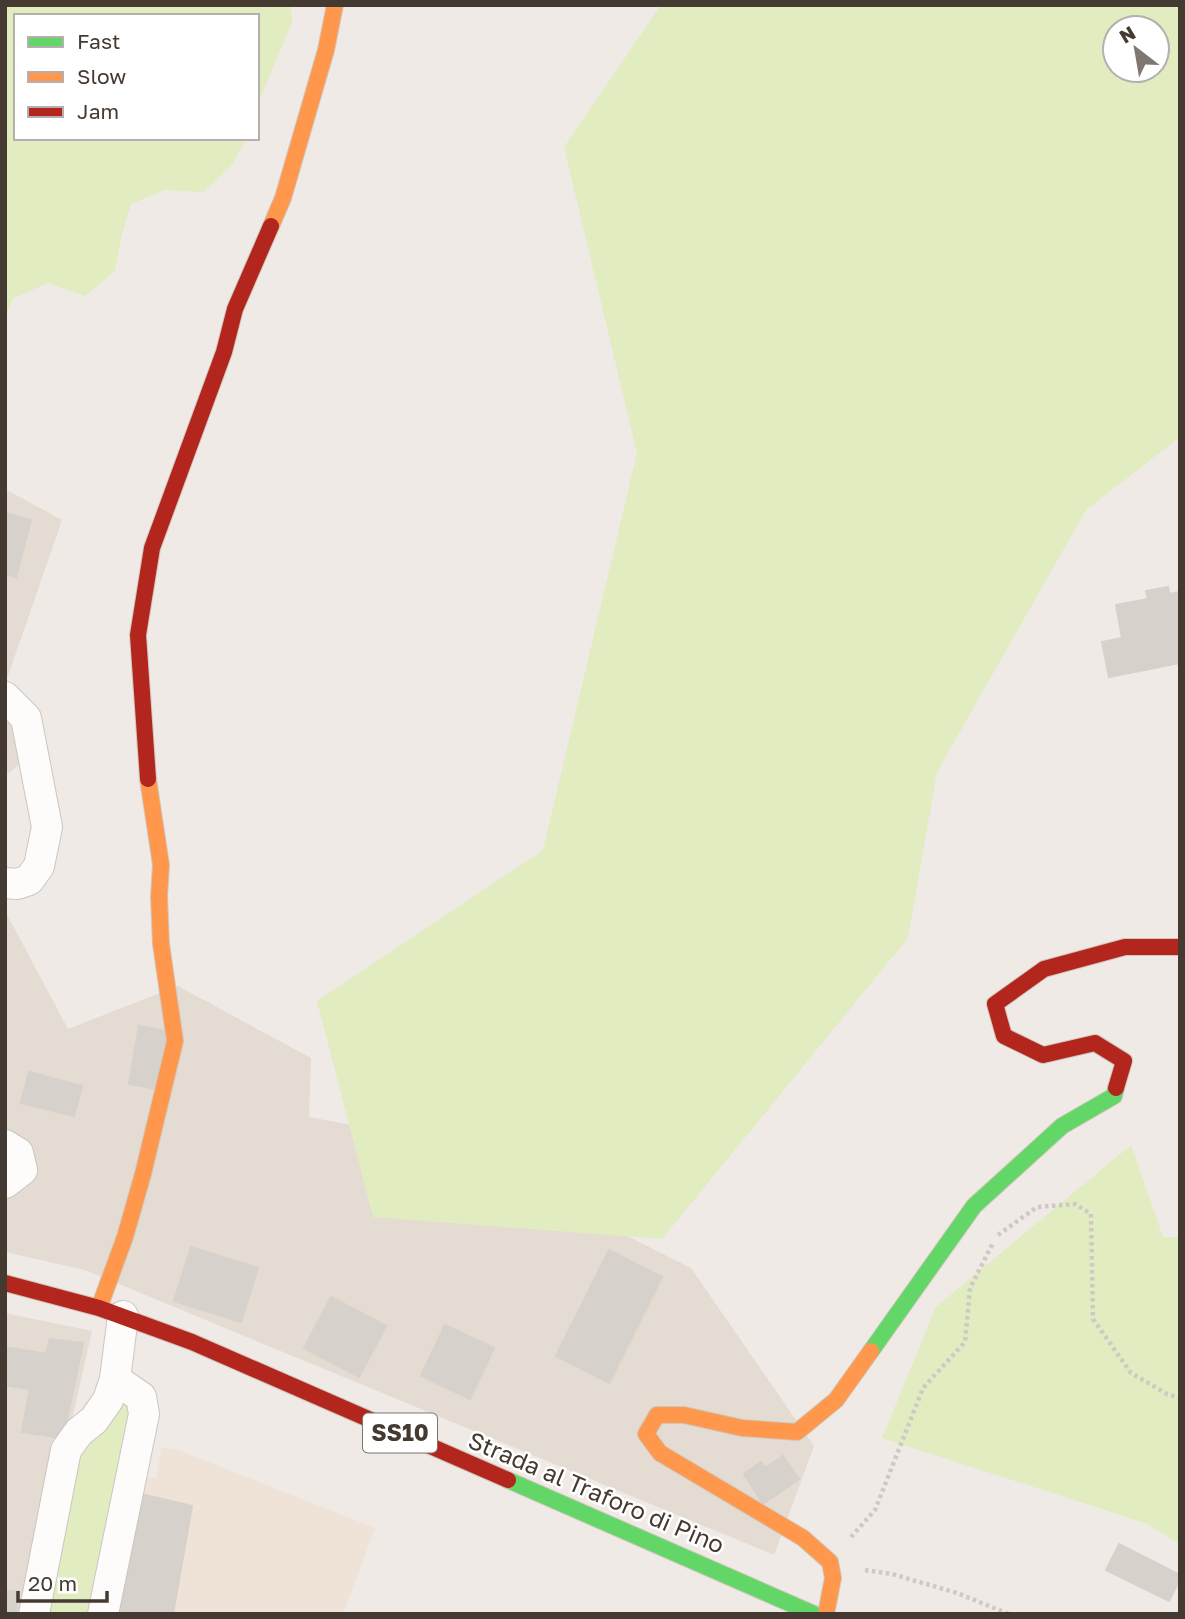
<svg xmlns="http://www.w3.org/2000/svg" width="1185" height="1619" font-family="'Golos Text',sans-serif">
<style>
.residential{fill:#e4dbd2}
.education{fill:#eee3d6}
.green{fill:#e2ecc1;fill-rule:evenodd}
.building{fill:#d7d1cc;stroke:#d7d1cb;stroke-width:2}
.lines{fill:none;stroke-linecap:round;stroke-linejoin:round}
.street-casing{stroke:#cbc6c1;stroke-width:32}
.fast-casing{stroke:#d0c7bc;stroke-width:18}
.slow-casing{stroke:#d0c7bc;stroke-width:18}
.jam-casing{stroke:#d0c7bc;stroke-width:18}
.path{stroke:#cec9c5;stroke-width:4.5;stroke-dasharray:3.5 3.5;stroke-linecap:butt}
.street{stroke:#fdfcfb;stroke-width:30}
.fast{stroke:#63d668;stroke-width:16}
.slow{stroke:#ff974d;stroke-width:16}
.jam{stroke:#b3261e;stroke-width:16}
.labels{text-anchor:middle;stroke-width:5;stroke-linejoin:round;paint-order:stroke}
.shield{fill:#fff;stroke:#7d756f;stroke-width:2}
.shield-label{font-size:23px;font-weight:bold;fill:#453a31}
.street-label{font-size:24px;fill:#453a31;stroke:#fff}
</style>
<rect width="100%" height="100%" fill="#efeae5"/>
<g class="residential">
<path d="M5,489L62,520L8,676L5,679Z"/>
<path d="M5,715L34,752L5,776Z"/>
<path d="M5,911L68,1029L178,986L311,1058L309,1117L440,1142L691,1268L814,1446L774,1555L85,1270L5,1252Z"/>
<path d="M5,1313L92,1331L28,1614H5Z"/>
</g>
<path class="education" d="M162,1447L181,1451L375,1528L343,1614H113L140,1475L156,1479Z"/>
<g class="green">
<path d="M5,5H291L292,23L257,106V16H16V138H247L231,166L203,192L165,190L131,204L122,234L115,271L85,296L48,283L13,298L5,318Z"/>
<path d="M661,5H1180V437L1086,510L937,772L908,938L662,1239L373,1217L317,1001L543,850L637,453L564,147ZM1115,28H1157V70H1115Z"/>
<path d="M1131,1145L1163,1237H1180V1544L1145,1523L882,1438L936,1307Z"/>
<path d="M121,1402L127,1403L133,1408L97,1614H43L74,1458Z"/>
</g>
<g class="building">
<path d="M5,513L31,520L16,577L5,574Z"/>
<path d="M1168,587L1169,594L1180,592V663L1109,677L1102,642L1122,638L1116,605L1148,599L1146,591Z"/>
<path d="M139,1026L167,1031L158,1089L129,1084Z"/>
<path d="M29,1072L82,1086L74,1116L21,1103Z"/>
<path d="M191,1247L258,1268L241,1322L174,1301Z"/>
<path d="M609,1250L662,1277L609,1383L556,1356Z"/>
<path d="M331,1297L386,1326L359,1377L304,1348Z"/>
<path d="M445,1325L494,1348L470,1399L421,1376Z"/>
<path d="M50,1339L83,1343L63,1438L22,1432L30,1389L5,1385V1347L46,1354Z"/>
<path d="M783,1456L799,1479L763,1504L744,1474L761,1462L765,1468Z"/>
<path d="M137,1493L192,1506L173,1614H113Z"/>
<path d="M1119,1544L1180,1575V1579L1169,1601L1106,1570Z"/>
<path d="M5,1591L18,1592L16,1614H5Z"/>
</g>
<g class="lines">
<defs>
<g id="street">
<path d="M5,697L26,718L47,827L39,866L29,880L17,884L5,883"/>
<path d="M5,1145L18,1153L22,1170L5,1183"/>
<path d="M34,1614L66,1450L79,1432L94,1420L108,1400L115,1379L123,1316"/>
<path d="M103,1614L144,1414L141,1397L115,1379"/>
</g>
<g id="fast">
<path d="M871,1351L974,1206L1062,1126L1114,1096L1116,1088"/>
<path d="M508,1480L814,1614"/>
</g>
<g id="slow">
<path d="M271,226L283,198L326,50L335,5"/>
<path d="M99,1308L125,1237L143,1174L175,1041L161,944L159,897L161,865L148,779"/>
<path d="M826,1614L833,1578L830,1562L803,1538L660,1453L646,1434L657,1415H684L742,1428L797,1432L836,1400L871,1351"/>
</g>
<g id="jam">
<path d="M148,779L138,635L152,548L224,352L235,309L271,226"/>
<path d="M1116,1088L1124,1061L1095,1043L1043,1055L1004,1036L995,1004L1044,969L1125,947H1180"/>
<path d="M5,1283L99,1308L192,1342L508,1480"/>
</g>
</defs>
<use href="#street" class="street-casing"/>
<use href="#fast" class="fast-casing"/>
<use href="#slow" class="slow-casing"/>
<use href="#jam" class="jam-casing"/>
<g class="path">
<path d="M998,1235L1037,1207L1075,1204L1091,1214L1093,1319L1131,1373L1167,1394L1180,1398"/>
<path d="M851,1537L875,1510L923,1388L965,1342L970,1288L993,1243"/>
<path d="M865,1570L892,1574L957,1593L1009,1614"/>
</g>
<use href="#street" class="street"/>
<use href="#fast" class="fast"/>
<use href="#slow" class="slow"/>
<use href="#jam" class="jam"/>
</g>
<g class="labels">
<rect class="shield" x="363" y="1413.5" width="74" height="39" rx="5"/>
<g class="shield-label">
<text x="400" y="1441">SS10</text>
</g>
<g class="street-label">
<text transform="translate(596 1493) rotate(23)" y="8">Strada al Traforo di Pino</text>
</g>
</g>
<rect width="1185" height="1619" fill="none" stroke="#453a31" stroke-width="14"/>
<rect x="14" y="14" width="245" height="126" fill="#ffffff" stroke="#b5b0ad" stroke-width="2"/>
<rect x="28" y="37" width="35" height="10" fill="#63d668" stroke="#b5b0ad" stroke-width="2"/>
<text x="77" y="49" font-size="21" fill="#453a31">Fast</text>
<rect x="28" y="72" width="35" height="10" fill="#ff974d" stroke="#b5b0ad" stroke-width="2"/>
<text x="77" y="84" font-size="21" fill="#453a31">Slow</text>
<rect x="28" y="107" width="35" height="10" fill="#b3261e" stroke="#b5b0ad" stroke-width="2"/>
<text x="77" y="119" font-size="21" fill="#453a31">Jam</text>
<g transform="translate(1136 49) rotate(329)"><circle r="33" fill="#ffffff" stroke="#b5b0ad" stroke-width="2"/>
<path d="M0-5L12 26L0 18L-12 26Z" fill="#807870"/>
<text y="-10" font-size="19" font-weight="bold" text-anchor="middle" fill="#453a31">N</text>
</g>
<path d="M18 1591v10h89v-10" fill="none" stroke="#453a31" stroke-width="3.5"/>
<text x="28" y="1591" font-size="21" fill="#453a31" stroke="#ffffff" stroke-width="5" paint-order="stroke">20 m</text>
</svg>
